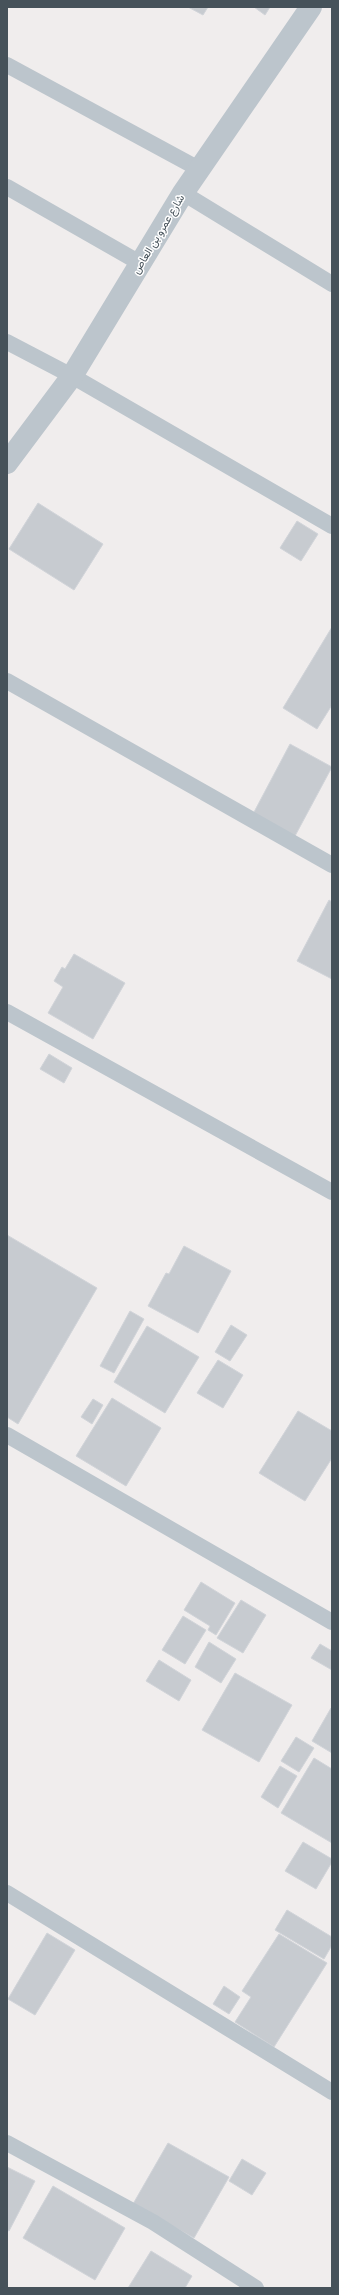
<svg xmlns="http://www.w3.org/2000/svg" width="339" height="2295" font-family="Ubuntu,Vazirmatn,sans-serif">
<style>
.building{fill:#c7cbd0;stroke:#d1d4d9}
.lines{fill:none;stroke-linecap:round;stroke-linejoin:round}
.lane{stroke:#bcc5cc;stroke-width:16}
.street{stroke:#bcc5cc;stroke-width:22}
.labels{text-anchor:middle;stroke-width:3;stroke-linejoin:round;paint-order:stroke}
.street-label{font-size:11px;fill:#46525a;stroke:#fff}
</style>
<rect width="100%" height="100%" fill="#f0eded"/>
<g class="building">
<path d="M188,7H208L203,15Z"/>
<path d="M254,7H270L265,15Z"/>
<path d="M38,503L103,544L74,590L9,549Z"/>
<path d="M297,521L318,534L301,561L280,548Z"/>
<path d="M332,627V705L317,729L283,708Z"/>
<path d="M290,744L332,767L295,836L253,814Z"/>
<path d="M329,900L332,902V979L297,961Z"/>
<path d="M74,954L125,983L93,1039L48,1013L63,987L54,981L62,967L65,969Z"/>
<path d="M49,1054L72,1068L64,1083L40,1069Z"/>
<path d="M7,1235L97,1288L18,1424L7,1417Z"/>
<path d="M184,1246L231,1271L198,1333L148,1306L166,1273L169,1274Z"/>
<path d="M130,1311L144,1319L114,1373L100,1366Z"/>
<path d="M231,1325L247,1335L230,1361L215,1352Z"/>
<path d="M147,1326L199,1357L165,1413L114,1382Z"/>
<path d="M218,1360L243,1375L223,1408L197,1393Z"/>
<path d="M112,1398L161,1428L126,1486L76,1456Z"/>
<path d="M93,1399L103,1405L92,1424L81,1417Z"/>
<path d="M298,1411L332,1431V1458L305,1501L259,1473Z"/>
<path d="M201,1582L235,1603L216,1635L208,1630L210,1626L184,1610Z"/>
<path d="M241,1600L266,1615L243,1653L217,1638Z"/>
<path d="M183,1616L206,1630L185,1664L162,1650Z"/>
<path d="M209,1642L236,1659L221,1683L195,1667Z"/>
<path d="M320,1644L332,1651V1670L311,1658Z"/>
<path d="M159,1660L191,1680L179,1701L146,1681Z"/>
<path d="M235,1673L292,1705L259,1762L202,1730Z"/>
<path d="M331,1708H332V1753L312,1741Z"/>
<path d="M296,1737L314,1748L299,1772L281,1761Z"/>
<path d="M314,1758L332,1769V1843L281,1813Z"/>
<path d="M280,1766L297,1776L278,1808L261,1797Z"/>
<path d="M303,1842L332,1859V1862L316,1889L285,1871Z"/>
<path d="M287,1910L332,1937V1945L324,1959L275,1930Z"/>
<path d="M47,1933L75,1950L35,2015L8,1999Z"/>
<path d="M279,1934L327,1963L274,2047L235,2022L251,1997L242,1991Z"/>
<path d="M224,1986L240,1997L229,2014L213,2004Z"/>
<path d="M168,2143L229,2177L194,2238L133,2204Z"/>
<path d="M242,2159L266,2173L252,2195L229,2181Z"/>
<path d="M7,2167L35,2181L9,2231L7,2230Z"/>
<path d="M53,2186L125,2228L95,2280L23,2238Z"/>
<path d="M151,2251L192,2276L185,2288H128Z"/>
</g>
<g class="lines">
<g class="lane">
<path d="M7,65L199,169"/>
<path d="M7,187L140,263"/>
<path d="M183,193L332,284"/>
<path d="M7,342L72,376L332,526"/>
<path d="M7,681L332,865"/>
<path d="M7,1012L332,1192"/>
<path d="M7,1435L332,1622"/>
<path d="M7,1893L332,2092"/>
<path d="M7,2143L153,2222L256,2288"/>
</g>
<path class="street" d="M7,463L72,376L183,193L311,7"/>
</g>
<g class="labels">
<g class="street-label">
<text transform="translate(158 234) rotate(-59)" y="4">شارع عمرو بن العاص</text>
</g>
</g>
<rect width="339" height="2295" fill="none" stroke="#46525a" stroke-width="16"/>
</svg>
